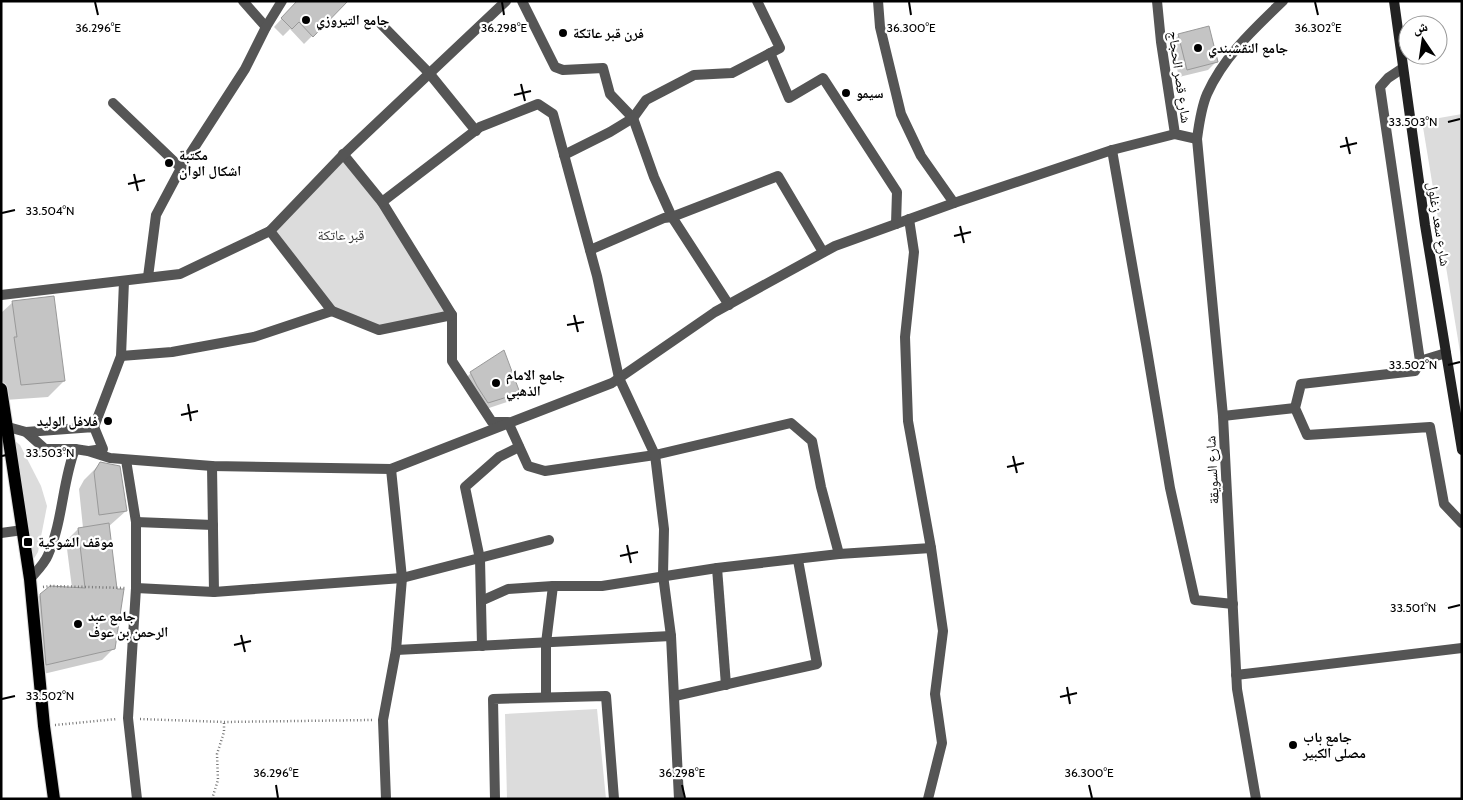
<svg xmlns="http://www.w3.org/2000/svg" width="1463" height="800" font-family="Cabin,'Noto Naskh Arabic',sans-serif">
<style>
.green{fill:#dcdcdc}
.shadow{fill:#0003}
.building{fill:#c4c4c4;stroke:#999}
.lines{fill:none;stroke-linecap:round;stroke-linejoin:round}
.primary-casing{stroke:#dbdbdb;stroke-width:14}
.path{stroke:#777;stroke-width:2.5;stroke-dasharray:1 2.5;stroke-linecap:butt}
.minor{stroke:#555;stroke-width:10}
.tertiary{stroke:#555;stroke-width:10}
.secondary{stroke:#222;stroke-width:10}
.primary{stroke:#000;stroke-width:12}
.ticks{fill:none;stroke:#000;stroke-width:2}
.poi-dot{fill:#000;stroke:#fff;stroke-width:2}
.labels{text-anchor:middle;stroke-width:4.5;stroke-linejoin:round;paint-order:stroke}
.poi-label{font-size:14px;font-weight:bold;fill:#000;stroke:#fff;text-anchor:start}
.street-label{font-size:14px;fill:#000;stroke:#fff}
.park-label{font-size:14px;fill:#333;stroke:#fff}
.ticks-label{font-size:12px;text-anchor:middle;fill:#000;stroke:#fff;stroke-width:4.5;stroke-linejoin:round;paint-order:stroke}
</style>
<rect width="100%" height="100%" fill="#fff"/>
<g class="green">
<path d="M1462,114V364L1422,121Z"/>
<path d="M341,157L382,202L448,316L379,330L332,311L272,229Z"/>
<path d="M9,436L20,445L41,486L47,506L38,552L28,568Z"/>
<path d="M597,709L606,799H507L505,714Z"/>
</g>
<g class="shadow">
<path d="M298,1L312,36L304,44L290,29L283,36L274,27Z"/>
<path d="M1179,35L1216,62L1208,70L1179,77L1171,43Z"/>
<path d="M13,302L64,381L48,397L5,400L1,372V313Z"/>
<path d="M471,373L518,393L510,401L480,411L463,381Z"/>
<path d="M101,463L126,511L108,527L114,648L102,660L35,676L28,607L40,595L72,588L66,541L78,529L83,528L79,489L84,480Z"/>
</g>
<g class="building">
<path d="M297,1H348L313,37L299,22L292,29L281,18Z"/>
<path d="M1209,26L1218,62L1187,70L1178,34Z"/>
<path d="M54,296L65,381L21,385L14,337H17L12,301Z"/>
<path d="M504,350L520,393L488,403L477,386L470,372Z"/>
<path d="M100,462L120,466L127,511L99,515L94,472Z"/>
<path d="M109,523L117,589H124L115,649L46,665L40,594L50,586L85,588L78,528Z"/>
</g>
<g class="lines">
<defs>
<path id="primary" d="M1,389L30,579L44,726L54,799"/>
</defs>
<use href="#primary" class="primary-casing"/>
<g class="path">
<path d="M43,587L50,586L125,588"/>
<path d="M140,719L224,722L372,720"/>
<path d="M55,725L117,719"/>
<path d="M212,799L218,780L217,754L224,732V722"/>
</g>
<g class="minor">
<path d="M243,1L266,27"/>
<path d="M522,1L555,67L563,70L603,68L610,94L633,118L654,177L672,217L729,305"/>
<path d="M878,1L880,27L901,114L921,156L954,203"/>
<path d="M1157,1L1161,42L1175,134L1197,139"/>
<path d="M381,24L429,73L476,131"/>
<path d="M770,53L789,98L823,78L897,192L896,224"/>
<path d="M1403,68L1388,78L1380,87L1420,361"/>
<path d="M113,103L181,168"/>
<path d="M1112,150L1146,344L1170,488L1195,600L1233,604"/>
<path d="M343,154L382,202L452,315V361L492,422H508L528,466L545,471L655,455L791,423L812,441L821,487L839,554"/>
<path d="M564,155L610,132L633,118L646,100L694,75L732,73L780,48L757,1"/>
<path d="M382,202L480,127L538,104L553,114L597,276L619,378L655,455L664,529L663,575L671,636L679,799"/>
<path d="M909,219L914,252L905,337L908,421L931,548L943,631L935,694L942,743L928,799"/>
<path d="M270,231L332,311L379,330L452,315"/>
<path d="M590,250L664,218L672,217L778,176L823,252"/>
<path d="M148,277L156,215L181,168L245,69L266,27L282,1"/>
<path d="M1,295L180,274L270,231L341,157L506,1"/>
<path d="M1446,353L1420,361L1415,371L1301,384L1295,408L1307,435L1430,427L1444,504L1462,523"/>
<path d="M121,356L172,352L254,337L332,311"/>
<path d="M1223,416L1295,408"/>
<path d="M8,427L26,432L45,449H75L88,451L110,458L212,466L391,469L612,383L715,312L835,246L954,203L1112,150L1175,134"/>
<path d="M94,427L121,356L124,281"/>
<path d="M26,432L94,427L103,449L89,451"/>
<path d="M126,460L136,522V588L128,718L137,799"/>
<path d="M212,466L214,592"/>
<path d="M136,522L213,525"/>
<path d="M1,533L23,530"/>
<path d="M717,568L726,685"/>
<path d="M30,579C36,572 45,563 48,555C63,521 62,483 75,449"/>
<path d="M136,588L214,592L402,578L549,540"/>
<path d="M481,601L508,589L553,586H602L717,568L839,554L931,548"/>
<path d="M482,646L480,559L465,487L499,457L519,447"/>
<path d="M396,650L671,636"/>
<path d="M1236,675L1462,648"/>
<path d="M675,696L817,664L798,560"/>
<path d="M546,697V643L553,586"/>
<path d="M386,799L383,720L396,650L402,578L391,469"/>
<path d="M495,799L493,699L606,696L614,799"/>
</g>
<path class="tertiary" d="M1256,799L1237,689L1223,416L1197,139C1199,124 1201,108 1207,94C1224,56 1254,29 1283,1"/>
<path class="secondary" d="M1394,1L1425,225L1462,450"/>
<use href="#primary" class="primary"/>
</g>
<path class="ticks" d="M95,2L98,15M502,2L504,15M909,2L911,15M1315,2L1318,15M521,84L525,101M514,95L531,91M1448,122L1460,119M1346,137L1350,154M1340,147L1357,143M134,174L138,191M128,184L145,180M2,213L15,210M960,226L964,243M954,236L971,232M574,315L578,332M567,325L584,322M1448,365L1460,362M188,404L191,421M181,415L198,411M2,456L15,453M1013,456L1017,473M1007,467L1024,463M627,545L631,563M620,556L638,552M1448,608L1460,605M241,635L245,652M234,645L251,641M1067,687L1070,704M1060,697L1077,693M2,699L15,696M276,785L278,798M682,785L685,798M1089,785L1092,798"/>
<g class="poi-dot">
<circle cx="306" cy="20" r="5"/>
<circle cx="563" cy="33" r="5"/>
<circle cx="1198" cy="48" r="5"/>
<circle cx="846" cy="93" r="5"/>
<circle cx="169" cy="163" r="5"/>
<circle cx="496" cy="383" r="5"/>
<circle cx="108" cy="421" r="5"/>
<rect x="23" y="537" width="10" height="10" rx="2.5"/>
<circle cx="78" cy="624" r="5"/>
<circle cx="1293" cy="745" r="5"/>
</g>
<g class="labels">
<g class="poi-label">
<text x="316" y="25">جامع التيروزي</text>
<text x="573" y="38">فرن قبر عاتكة</text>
<text x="1208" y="53">جامع النقشبندي</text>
<text x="856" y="98">سيمو</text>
<text x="179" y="160">مكتبة<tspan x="179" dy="16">اشكال الوان</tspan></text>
<text x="506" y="380">جامع الامام<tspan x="506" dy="16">الذهبي</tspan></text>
<text x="98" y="426" text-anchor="end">فلافل الوليد</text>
<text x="38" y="547">موقف الشوكية</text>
<text x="88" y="621">جامع عبد<tspan x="88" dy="16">الرحمن بن عوف</tspan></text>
<text x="1303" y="742">جامع باب<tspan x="1303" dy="16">مصلى الكبير</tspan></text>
</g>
<g class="street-label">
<text transform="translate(1180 77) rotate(82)" y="5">شارع قصر الحجاج</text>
<text transform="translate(1439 224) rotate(81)" y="5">شارع سعد زغلول</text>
<text transform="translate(1212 470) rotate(-93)" y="5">شارع السويقة</text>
</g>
<g class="park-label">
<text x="341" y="240">قبر عاتكة</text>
</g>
</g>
<g class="ticks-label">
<text x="98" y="32">36.296°E</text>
<text x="504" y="32">36.298°E</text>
<text x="911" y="32">36.300°E</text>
<text x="1318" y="32">36.302°E</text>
<text x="1413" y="126">33.503°N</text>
<text x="50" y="215">33.504°N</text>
<text x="1413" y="369">33.502°N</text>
<text x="50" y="457">33.503°N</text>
<text x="1413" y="612">33.501°N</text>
<text x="50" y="700">33.502°N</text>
<text x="276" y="777">36.296°E</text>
<text x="682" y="777">36.298°E</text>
<text x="1089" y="777">36.300°E</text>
</g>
<rect width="1463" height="800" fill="none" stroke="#000000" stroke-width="5"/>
<g transform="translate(1423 40) rotate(347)"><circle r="24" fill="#ffffff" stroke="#999999"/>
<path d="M0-4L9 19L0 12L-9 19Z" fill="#000000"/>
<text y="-8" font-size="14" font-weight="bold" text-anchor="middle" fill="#000000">ش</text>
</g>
</svg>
